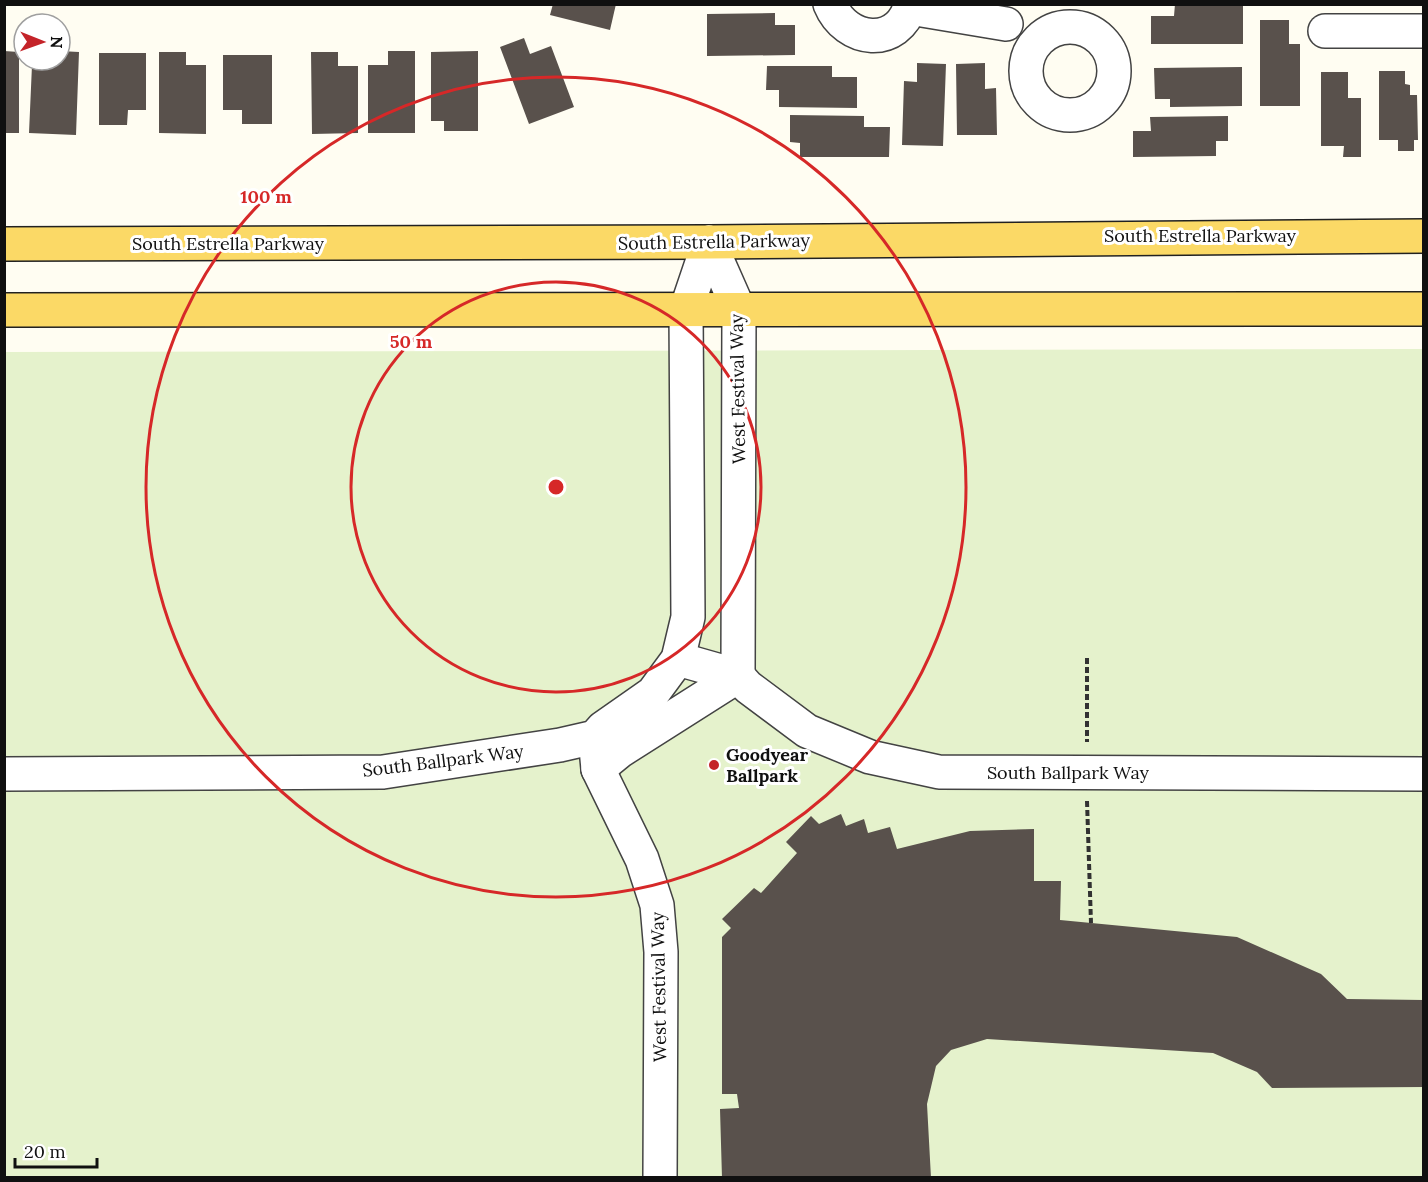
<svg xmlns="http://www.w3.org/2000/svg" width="1428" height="1182" font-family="Lora,serif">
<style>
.pitch{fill:#e5f2cc}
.building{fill:#59514c}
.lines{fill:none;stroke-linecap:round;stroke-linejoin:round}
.minor-casing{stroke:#434343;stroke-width:36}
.major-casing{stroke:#212121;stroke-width:36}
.path{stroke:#323232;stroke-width:4;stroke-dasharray:6 3;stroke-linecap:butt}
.minor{stroke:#fff;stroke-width:33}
.major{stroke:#fbd966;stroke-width:33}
.ring{fill:none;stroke:#d62828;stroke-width:3}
.poi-dot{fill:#c42329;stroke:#fff;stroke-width:2}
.labels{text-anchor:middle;stroke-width:6;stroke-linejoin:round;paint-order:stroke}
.street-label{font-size:18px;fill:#101010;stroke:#fff}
.poi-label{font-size:18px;font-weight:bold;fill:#101010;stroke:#fff;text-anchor:start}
.centre{fill:#d62828;stroke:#fff;stroke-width:3}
.ring-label{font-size:18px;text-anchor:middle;font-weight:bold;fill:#d62828;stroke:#fff;stroke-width:6;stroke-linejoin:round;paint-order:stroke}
</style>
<rect width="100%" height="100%" fill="#fffdf2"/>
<path class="pitch" d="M1423,349V1177H5L4,352Z"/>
<g class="building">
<path d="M553,4H616L610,30L550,15Z"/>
<path d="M1175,4H1243V44H1151V16H1174Z"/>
<path d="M775,13V25H795V55L707,56V14Z"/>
<path d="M1260,20H1289V44H1300V106H1260Z"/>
<path d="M524,38L530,54L551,46L574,107L529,124L500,47Z"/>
<path d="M4,51L19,52V133H4Z"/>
<path d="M60,51L79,52L76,135L29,133L32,65L50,66V60H60Z"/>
<path d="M388,51H415V133H368V65H388Z"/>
<path d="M478,51V131H444V121H431V52Z"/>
<path d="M159,52H186V65H206V134L159,133Z"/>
<path d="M311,52H338V66H358V133L312,134Z"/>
<path d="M99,53H146V110H128L127,125H99Z"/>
<path d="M223,55H272V124H242V110H223Z"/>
<path d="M917,63L946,64L943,146L902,145L904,81L917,82Z"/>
<path d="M985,63V89L996,88L997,135H957L956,64Z"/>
<path d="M767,66H832V77H857V108L779,107V90H766Z"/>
<path d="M1242,67V106L1170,107V99H1155L1154,68Z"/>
<path d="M1379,71H1405V84L1410,85V95H1417L1418,140H1414V151H1398V140H1379Z"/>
<path d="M1321,72H1348V98H1361V157H1343L1344,146H1321Z"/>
<path d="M790,115L864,116V127H890L889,157H800V143L790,142Z"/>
<path d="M1228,116V141H1216V156L1133,157V131H1151L1150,117Z"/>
<path d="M841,814L846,826L864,819L868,833L890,827L897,849L970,831L1034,829V881H1061L1060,920L1237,937L1321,974L1347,999L1424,1000V1087L1272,1088L1257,1072L1213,1053L987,1039L951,1050L936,1066L927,1104L931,1178H722L720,1109L739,1108L737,1094H722V937L731,928L722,919L754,888L761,893L797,853L786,842L811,816L819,824Z"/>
</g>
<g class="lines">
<defs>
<g id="minor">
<path d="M830,4C846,43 898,49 911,4"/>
<path d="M910,8L1006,24"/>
<circle cx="1070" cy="71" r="44"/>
<path d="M1325,31H1424"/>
<path d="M678,659L738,676L748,687L807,731L870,757L939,772L1424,774"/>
<path d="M596,748L598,769L642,859L657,905L661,952L660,1178"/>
<path d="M598,769L620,751L738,676L739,310L709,242"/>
<path d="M4,774L383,772L560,745L595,737L603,728L653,693L678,659L688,617L686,310L709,242"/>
</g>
<g id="major">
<path d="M4,244L709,242L1424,236"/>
<path d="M4,310L1424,309"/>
</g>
</defs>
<use href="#minor" class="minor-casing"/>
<use href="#major" class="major-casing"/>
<g class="path">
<path d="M1087,658V742"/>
<path d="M1087,801L1091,923"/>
</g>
<use href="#minor" class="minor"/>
<use href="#major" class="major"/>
</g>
<g class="ring">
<circle cx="556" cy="487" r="205"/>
<circle cx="556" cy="487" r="410"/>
</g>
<circle class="poi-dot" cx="714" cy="765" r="6"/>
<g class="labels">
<g class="street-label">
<text x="1200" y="242">South Estrella Parkway</text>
<text transform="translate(714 242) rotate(-1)" y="6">South Estrella Parkway</text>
<text x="228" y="250">South Estrella Parkway</text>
<text transform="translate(738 389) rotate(-91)" y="6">West Festival Way</text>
<text transform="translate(443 761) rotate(-7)" y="6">South Ballpark Way</text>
<text x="1068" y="779">South Ballpark Way</text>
<text transform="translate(659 987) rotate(-91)" y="6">West Festival Way</text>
</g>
<g class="poi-label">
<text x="726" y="761">Goodyear<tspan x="726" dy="21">Ballpark</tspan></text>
</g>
</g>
<circle cx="556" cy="487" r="9" class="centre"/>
<g class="ring-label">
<text x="266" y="203">100 m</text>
<text x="411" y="348">50 m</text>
</g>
<rect width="1428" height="1182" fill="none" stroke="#101010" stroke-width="12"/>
<g transform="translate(42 42) rotate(91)"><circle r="28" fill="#ffffff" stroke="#9f9f9f" stroke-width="1.5"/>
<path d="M0-4.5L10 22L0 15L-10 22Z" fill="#c42329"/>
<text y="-9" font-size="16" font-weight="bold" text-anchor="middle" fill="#101010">N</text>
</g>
<path d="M15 1158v9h82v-9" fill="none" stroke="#101010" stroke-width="3"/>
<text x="24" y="1158" font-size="18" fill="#101010" stroke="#ffffff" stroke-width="4.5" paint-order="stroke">20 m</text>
</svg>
